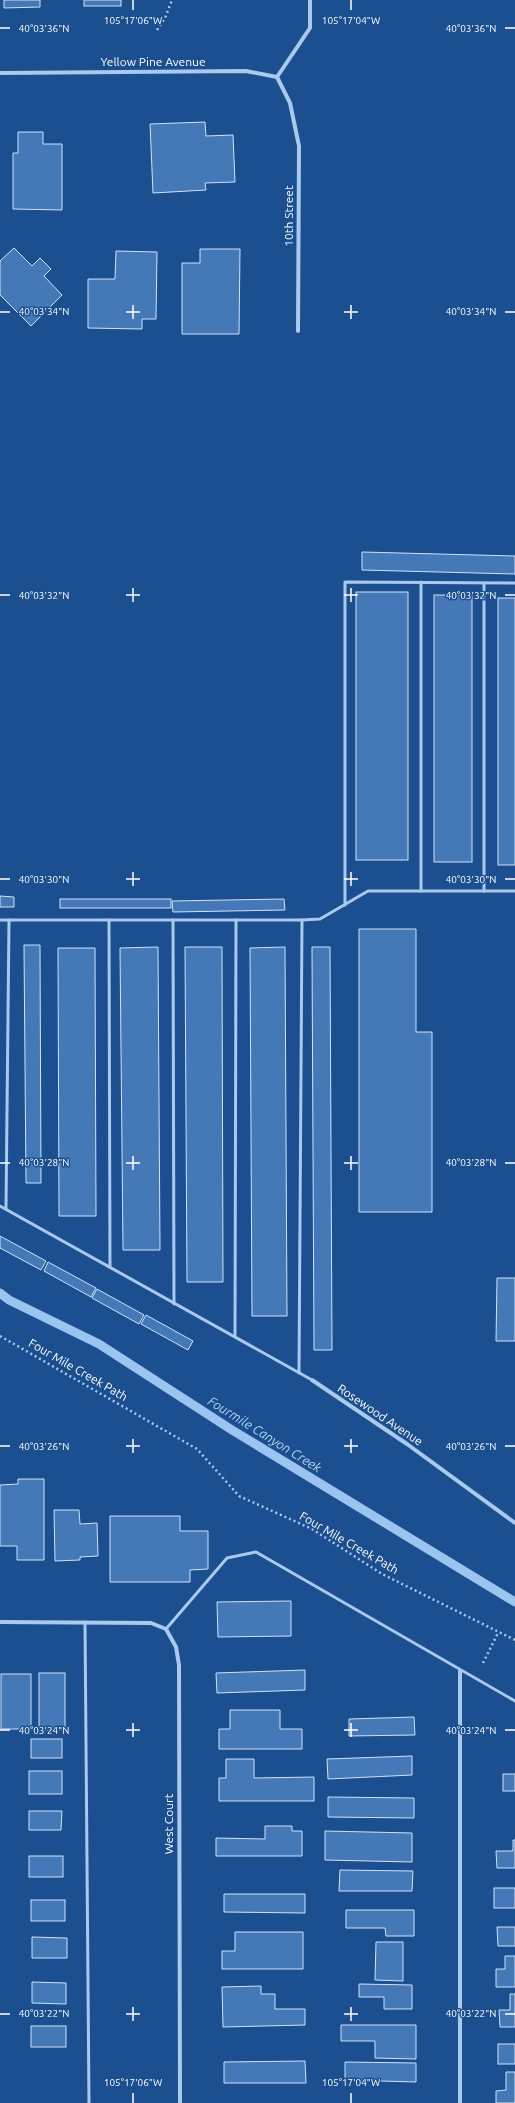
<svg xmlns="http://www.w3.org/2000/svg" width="515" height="2103" font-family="Ubuntu,sans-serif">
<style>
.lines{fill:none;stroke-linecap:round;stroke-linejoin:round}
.stream{stroke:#9cc4f0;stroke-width:9}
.building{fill:#4478b7;stroke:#cfe3fa}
.path{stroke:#a9c9ee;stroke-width:2.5;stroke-dasharray:2 3;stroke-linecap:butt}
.lane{stroke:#a9c9ee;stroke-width:3}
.street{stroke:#a9c9ee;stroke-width:4}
.ticks{fill:none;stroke:#fff;stroke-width:1.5}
.labels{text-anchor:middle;stroke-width:3;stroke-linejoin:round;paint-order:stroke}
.street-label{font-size:12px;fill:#fff;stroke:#1b4f8f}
.water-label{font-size:13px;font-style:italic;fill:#b5d3f5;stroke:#1b4f8f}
.ticks-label{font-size:10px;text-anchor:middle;fill:#fff;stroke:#1b4f8f;stroke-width:3;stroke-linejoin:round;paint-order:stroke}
</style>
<rect width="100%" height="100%" fill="#1b4f8f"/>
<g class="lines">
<path class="stream" d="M0,1293L9,1300L99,1344L232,1430L515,1602"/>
</g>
<g class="building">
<path d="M4,0H40V7L4,8Z"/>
<rect x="84" y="0" width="37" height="6"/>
<path d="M205,122L206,136L233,135L235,182L205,183L206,190L153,193L150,124Z"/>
<path d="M18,132H43V144H62V210L13,209V153H18Z"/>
<path d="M14,248L32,266L40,258L51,269L44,276L62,295L31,326L0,295V261Z"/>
<path d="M200,249H240L239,334H182V263H200Z"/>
<path d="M116,251L157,252L156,319H142V329L88,328V279H115Z"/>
<path d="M362,552L515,556V574L362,570Z"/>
<rect x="356" y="592" width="52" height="268"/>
<rect x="434" y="595" width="38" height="267"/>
<rect x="498" y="598" width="17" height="267"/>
<path d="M0,896L14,897V907H0Z"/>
<rect x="60" y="899" width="111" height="9"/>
<path d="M284,899L285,910L173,912L172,901Z"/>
<path d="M359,929H416V1032H432V1212H359Z"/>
<path d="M24,945H40L41,1183H26Z"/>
<path d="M158,947L160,1250H123L120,948Z"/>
<path d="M185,947H222L223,1282H187Z"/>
<path d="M285,947L287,1316H252L250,948Z"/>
<path d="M312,947H330L332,1350H314Z"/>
<path d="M58,948H95L96,1216H59Z"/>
<path d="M0,1236L46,1261L41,1270L0,1248Z"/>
<path d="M48,1262L96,1288L91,1297L44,1271Z"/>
<path d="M497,1278H515V1341H496Z"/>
<path d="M97,1289L144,1315L139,1324L92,1298Z"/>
<path d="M146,1315L193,1341L188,1350L141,1324Z"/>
<path d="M18,1479H44V1560H17V1546H0V1485L18,1484Z"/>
<path d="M54,1510H79L80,1524L97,1523L98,1556L80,1557V1560L55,1561Z"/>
<path d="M110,1516H180V1531H208V1569L190,1570V1582H110Z"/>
<path d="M291,1601V1636L218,1637L217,1602Z"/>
<path d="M305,1670V1690L217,1693L216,1673Z"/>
<rect x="39" y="1673" width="26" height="57"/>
<rect x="1" y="1674" width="30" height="55"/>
<path d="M230,1710H280V1729H302V1749H219V1729H230Z"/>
<path d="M414,1717L415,1735L349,1736V1719Z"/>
<rect x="31" y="1739" width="31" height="19"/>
<path d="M412,1756V1775L328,1779L327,1759Z"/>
<path d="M226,1759H254V1778L314,1777V1801H219V1778H226Z"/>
<rect x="29" y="1771" width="33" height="23"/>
<rect x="503" y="1774" width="12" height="17"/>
<path d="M328,1797L414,1798V1818L328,1817Z"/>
<path d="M29,1811H62L61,1830H29Z"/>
<path d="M265,1826H292V1831H302V1856H216V1838L265,1839Z"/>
<path d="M325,1831L412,1833V1862L325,1860Z"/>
<path d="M513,1840H515V1868H497L496,1851H513Z"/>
<rect x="29" y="1856" width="34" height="21"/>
<path d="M340,1870L413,1871L412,1891H339Z"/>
<rect x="494" y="1888" width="21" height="20"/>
<path d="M224,1894H305V1913L224,1912Z"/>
<rect x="31" y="1900" width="34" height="21"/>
<path d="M346,1910H414V1936H386L385,1928H346Z"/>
<path d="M497,1927H515V1946H498Z"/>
<path d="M235,1932H303V1969H222V1951H235Z"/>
<path d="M32,1937L67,1938V1958H32Z"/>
<path d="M376,1942H403V1981L375,1980Z"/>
<path d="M505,1956H515V1987H496V1969H505Z"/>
<path d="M32,1982L66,1983V2004L32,2003Z"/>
<path d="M359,1984L412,1985V2009H384V1997H359Z"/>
<path d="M261,1986V1994H275V2009H305V2025L223,2027L222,1987Z"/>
<path d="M510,1994H515V2027H500L499,2010H510Z"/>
<path d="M341,2025H416V2059L375,2058V2041H341Z"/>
<rect x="31" y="2026" width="35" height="21"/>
<rect x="498" y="2044" width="17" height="20"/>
<path d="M305,2061L306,2083H224V2062Z"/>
<path d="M345,2062L416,2063V2082L345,2080Z"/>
<path d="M506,2072H515V2103H496V2091L506,2090Z"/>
</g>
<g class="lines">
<g class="path">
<path d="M157,30L165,18L172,0"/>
<path d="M0,1336L197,1449L239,1496L312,1529L382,1574L515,1640"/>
<path d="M483,1663L498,1633"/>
</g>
<g class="lane">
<path d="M421,891V582"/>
<path d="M484,891V583"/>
<path d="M345,905V582L515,583"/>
<path d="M0,920H302L320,919L368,891H515"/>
<path d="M109,920L110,1267"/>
<path d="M173,920L174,1304"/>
<path d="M0,1206L312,1380"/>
<path d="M6,1209L9,920"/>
<path d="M235,1337L236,920"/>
<path d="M299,1373L302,920"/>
<path d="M85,1622L89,2103"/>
<path d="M166,1629L227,1558L256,1552L515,1701"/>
</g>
<g class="street">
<path d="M0,73L246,71L277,77L290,103L299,146L298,331"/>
<path d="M277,77L310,28V0"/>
<path d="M312,1380L407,1444L515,1523"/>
<path d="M0,1622L151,1623L166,1629L176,1647L179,1665L180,2103"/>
<path d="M460,1671V2103"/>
</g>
</g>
<path class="ticks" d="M133,0V10M351,0V10M0,28H10M505,28H515M133,305V319M351,305V319M0,312H10M126,312H140M344,312H358M505,312H515M133,588V602M351,588V602M0,595H10M126,595H140M344,595H358M505,595H515M133,872V886M351,872V886M0,879H10M126,879H140M344,879H358M505,879H515M133,1156V1170M351,1156V1170M0,1163H10M126,1163H140M344,1163H358M505,1163H515M133,1439V1453M351,1439V1453M0,1446H10M126,1446H140M344,1446H358M505,1446H515M133,1723V1737M351,1723V1737M0,1730H10M126,1730H140M344,1730H358M505,1730H515M133,2007V2021M351,2007V2021M0,2014H10M126,2014H140M344,2014H358M505,2014H515M133,2093V2103M351,2093V2103"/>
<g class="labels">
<g class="street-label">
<text x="153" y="66">Yellow Pine Avenue</text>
<text transform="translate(289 216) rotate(-90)" y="4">10th Street</text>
<text transform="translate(78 1370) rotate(30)" y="4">Four Mile Creek Path</text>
<text transform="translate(380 1415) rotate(34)" y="4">Rosewood Avenue</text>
<text transform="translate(349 1543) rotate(30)" y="4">Four Mile Creek Path</text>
<text transform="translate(169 1824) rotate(-90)" y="4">West Court</text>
</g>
<g class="water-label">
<text transform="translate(265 1434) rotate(32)" y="5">Fourmile Canyon Creek</text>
</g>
</g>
<g class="ticks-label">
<text x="133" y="24">105°17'06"W</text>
<text x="351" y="24">105°17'04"W</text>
<text x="44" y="32">40°03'36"N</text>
<text x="471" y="32">40°03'36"N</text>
<text x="44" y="315">40°03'34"N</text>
<text x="471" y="315">40°03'34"N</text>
<text x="44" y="599">40°03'32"N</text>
<text x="471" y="599">40°03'32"N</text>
<text x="44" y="883">40°03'30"N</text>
<text x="471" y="883">40°03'30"N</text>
<text x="44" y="1166">40°03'28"N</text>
<text x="471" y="1166">40°03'28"N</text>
<text x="44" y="1450">40°03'26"N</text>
<text x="471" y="1450">40°03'26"N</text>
<text x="44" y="1734">40°03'24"N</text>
<text x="471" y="1734">40°03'24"N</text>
<text x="44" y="2017">40°03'22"N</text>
<text x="471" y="2017">40°03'22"N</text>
<text x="133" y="2086">105°17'06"W</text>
<text x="351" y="2086">105°17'04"W</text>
</g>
</svg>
